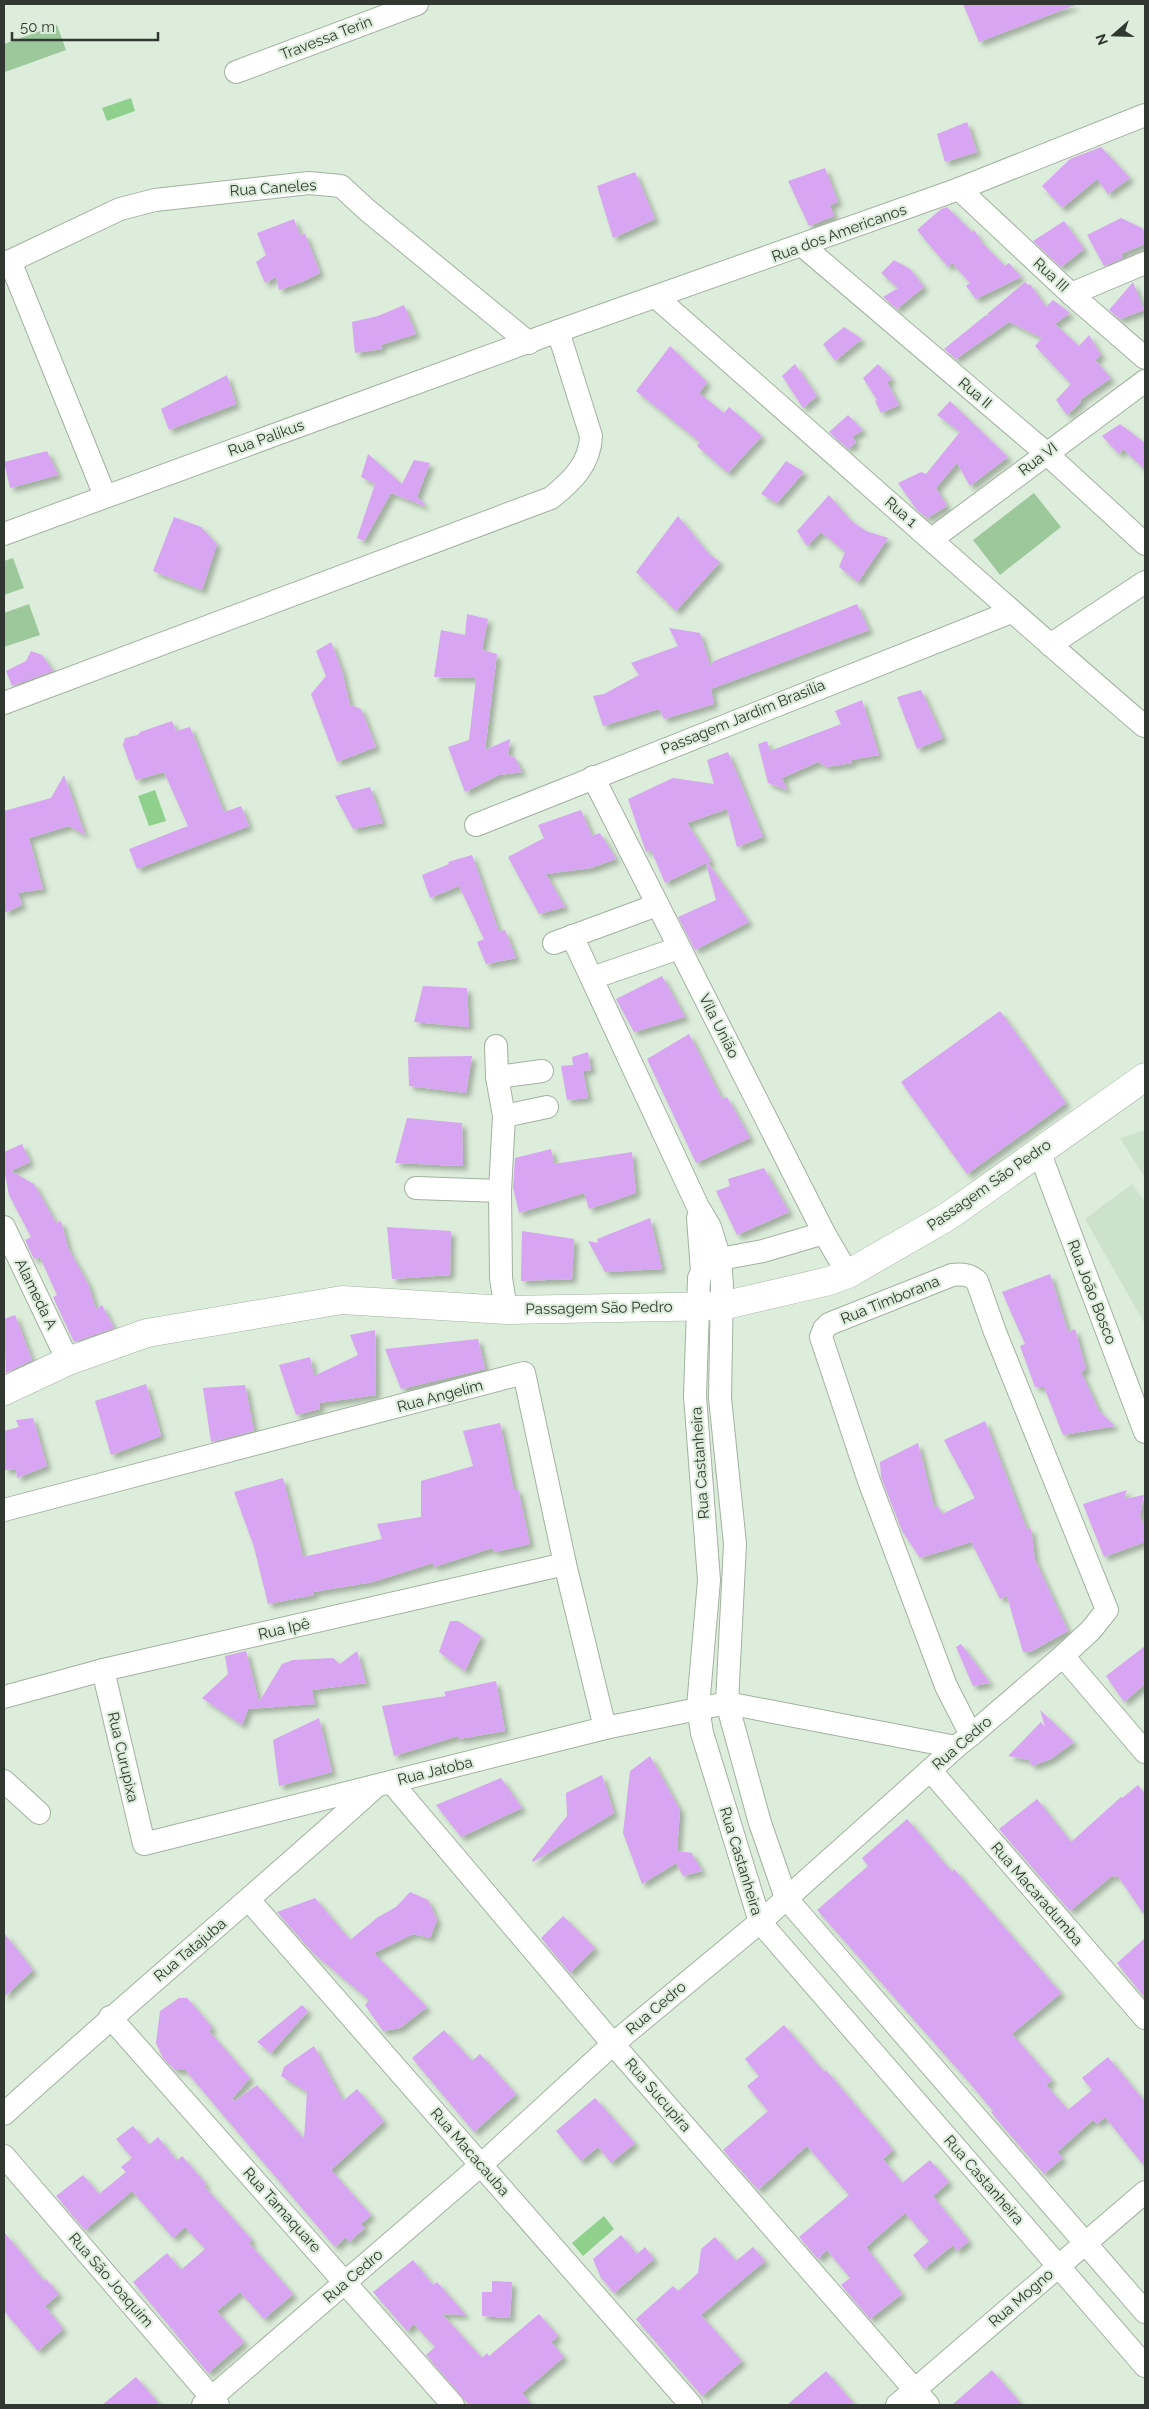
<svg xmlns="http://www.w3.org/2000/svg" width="1149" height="2409" font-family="Raleway,sans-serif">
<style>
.built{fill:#cce2ca}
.green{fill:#9dc89b}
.water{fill:#8fd18c}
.building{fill:#d7a5f2;filter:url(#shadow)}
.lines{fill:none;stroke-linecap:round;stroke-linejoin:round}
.minor-casing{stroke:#a2b1a0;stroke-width:24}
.tertiary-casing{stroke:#a2b1a0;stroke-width:29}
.minor{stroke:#fff;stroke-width:22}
.tertiary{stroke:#fff;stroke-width:28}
.labels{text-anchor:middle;stroke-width:4.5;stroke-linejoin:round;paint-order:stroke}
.street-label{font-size:15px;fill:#313831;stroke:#ddeddb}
</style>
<defs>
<filter id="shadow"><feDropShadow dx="4.5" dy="4.5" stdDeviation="2.5" flood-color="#0004"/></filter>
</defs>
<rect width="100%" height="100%" fill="#ddeddb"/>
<g class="built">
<path d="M1145,1130V1178L1120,1138Z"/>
<path d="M1132,1184L1145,1202V1324L1085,1219Z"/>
</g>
<g class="green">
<path d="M57,25L66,50L5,72L4,44Z"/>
<path d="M1034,493L1061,527L1000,575L973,540Z"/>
<path d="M13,558L24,588L4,595V561Z"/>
<path d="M29,604L40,635L4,647V613Z"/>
</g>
<g class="water">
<path d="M131,98L135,111L107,121L102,108Z"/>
<path d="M155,790L166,821L149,826L138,796Z"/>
<path d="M604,2216L614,2229L583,2256L572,2243Z"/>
</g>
<g class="building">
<path d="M963,4H1075V5L979,42Z"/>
<path d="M967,122L977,152L945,162L937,134Z"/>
<path d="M1101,147L1130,178L1108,194L1097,179L1062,208L1042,186L1070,159Z"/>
<path d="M825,168L838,202L830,205L834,216L809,226L788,181Z"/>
<path d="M635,172L655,219L613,238L597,186Z"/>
<path d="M947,207L972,232L974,230L983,244L1005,266L1009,263L1021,277L976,299L966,286L970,283L952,263L948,267L917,230L941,209Z"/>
<path d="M1121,218L1142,228L1145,234V244L1121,254L1123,258L1104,266L1087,235Z"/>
<path d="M294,219L300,235L305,234L320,273L302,282L279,290L276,277L265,283L256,262L266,255L257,233Z"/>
<path d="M1064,221L1084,249L1061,267L1033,241Z"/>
<path d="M894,260L910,269L924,287L897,309L883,297L898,288L881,273Z"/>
<path d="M1025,282L1028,285L1030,284L1046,307L1053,300L1070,313L1055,324L1079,346L1089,335L1101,355L1095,360L1111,378L1080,400L1081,402L1067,415L1056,400L1071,384L1035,346L1042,338L1009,322L956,359L944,349L986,315L990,317L987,314Z"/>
<path d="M1133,282L1144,310L1120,319L1109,310Z"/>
<path d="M404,305L416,334L381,345L382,349L355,353L352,322L378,316Z"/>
<path d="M844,327L862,339L835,361L823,344Z"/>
<path d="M670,346L707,382L699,393L724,413L729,407L762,436L728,473L697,446L700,442L636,391Z"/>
<path d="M795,364L817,396L803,408L782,376Z"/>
<path d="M878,364L892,379L887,382L899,405L881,413L875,401L877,400L863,378Z"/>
<path d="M227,375L236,404L169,430L161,409Z"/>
<path d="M950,401L1008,457L970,486L957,463L936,488L947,506L927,518L917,510L898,483L921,472L926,474L960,432L937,415Z"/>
<path d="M848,415L863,430L852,437L856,442L848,449L829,432Z"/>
<path d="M1120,424L1145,443V470L1123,449L1119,454L1102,436Z"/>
<path d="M47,451L58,475L10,488L4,462Z"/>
<path d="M368,454L402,484L414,460L430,463L417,497L425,504L424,506L391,493L364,541L357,538L375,484L361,477Z"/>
<path d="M786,461L804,472L777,503L761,494Z"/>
<path d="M829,495L850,520L866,531L888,538L858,582L839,567L845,552L821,532L807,546L797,531Z"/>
<path d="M678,516L709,554L720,562L676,611L636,572Z"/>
<path d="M174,517L201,527L217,544L202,590L153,571Z"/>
<path d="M857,604L869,630L711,689L714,704L664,719L659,709L603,726L593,696L604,694L639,675L631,663L678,646L669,628L700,633L710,666L714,661Z"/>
<path d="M467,614L488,619L482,650L497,654L485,750L510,739L508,755L515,758L522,772L499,775L465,792L448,747L469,740L476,678L434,677L441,630L465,635Z"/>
<path d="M331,642L342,671L350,705L361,709L376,747L337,762L311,694L326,676L316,651Z"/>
<path d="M31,651L42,655L53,671L12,686L6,671L26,661Z"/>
<path d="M921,690L943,738L917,749L897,697Z"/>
<path d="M862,700L879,755L851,760L852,763L827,767L818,762L782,778L787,790L768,783L758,744L767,741L770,751L841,724L835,711Z"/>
<path d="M172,721L176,731L190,727L224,812L241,806L249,826L137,869L129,849L188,826L164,772L136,780L123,745L125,738L138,735L140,732Z"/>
<path d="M728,752L763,837L737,847L727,809L687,823L711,861L708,863L749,922L695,950L678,917L716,900L706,863L665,883L651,850L646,852L628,799L673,778L714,784L707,760Z"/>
<path d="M64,775L85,835L69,826L29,838L43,889L18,893L22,905L4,913V811L51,798Z"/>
<path d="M370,787L383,823L353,829L335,796Z"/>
<path d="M581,810L592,836L600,833L616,859L591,868L546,874L565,907L539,914L508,857L544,838L538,825Z"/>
<path d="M472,855L499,932L505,930L516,958L486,964L477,942L484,939L459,886L430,898L422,875L449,864L448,862Z"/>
<path d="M662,976L685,1017L634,1032L616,999Z"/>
<path d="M423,986L467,988L469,1027L414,1022Z"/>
<path d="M1000,1011L1066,1103L967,1174L901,1082Z"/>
<path d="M689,1034L722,1099L727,1097L750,1138L696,1163L647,1059Z"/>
<path d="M588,1052L591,1070L583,1071L588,1098L567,1100L561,1066L573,1065L572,1057Z"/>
<path d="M472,1056L466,1093L409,1086L408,1057Z"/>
<path d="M407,1118L462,1123L463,1166L395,1163Z"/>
<path d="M22,1144L30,1162L11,1171L34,1184L56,1223L61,1221L68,1248L88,1284L96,1309L102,1305L114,1328L74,1342L53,1297L57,1295L40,1257L34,1259L25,1240L31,1237L9,1195L5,1174L4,1175V1152Z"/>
<path d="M551,1149L554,1164L632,1152L636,1193L589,1209L584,1193L519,1213L513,1187L515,1158Z"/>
<path d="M764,1168L789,1212L737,1235L716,1191L730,1186L728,1179Z"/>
<path d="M650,1218L662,1269L605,1272L588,1241L598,1243L597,1239Z"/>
<path d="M387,1227L451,1231L450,1275L392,1279Z"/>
<path d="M522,1231L574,1239L572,1279L521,1281Z"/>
<path d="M1050,1274L1068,1332L1075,1329L1086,1369L1081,1372L1099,1411L1115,1426L1063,1435L1044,1387H1035L1020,1346L1025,1344L1002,1292Z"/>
<path d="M15,1315L32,1360L6,1373L4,1319Z"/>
<path d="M375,1330L376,1395L319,1403L320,1409L296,1415L279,1365L310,1357L314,1376L358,1355L350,1335Z"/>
<path d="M478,1339L485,1369L401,1389L385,1349Z"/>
<path d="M146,1384L161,1436L111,1455L95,1401Z"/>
<path d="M245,1385L254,1431L211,1442L203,1388Z"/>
<path d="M33,1418L47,1466L17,1478L16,1469L4,1470V1431L19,1427L16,1420Z"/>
<path d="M985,1421L1027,1530L1031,1528L1035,1560L1068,1631L1030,1652H1023L1007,1596L1000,1599L971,1542L920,1558L902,1531L881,1477L880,1462L918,1443L934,1507L938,1506L942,1514L975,1498L944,1440Z"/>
<path d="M500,1423L514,1490L518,1489L530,1544L495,1552L492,1548L434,1567L433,1563L373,1582L313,1592L314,1595L268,1604L254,1547L234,1492L283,1478L303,1557L382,1539L377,1524L421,1517V1481L473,1466L463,1431Z"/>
<path d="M1127,1490L1124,1499L1144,1495L1140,1516L1145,1529V1542L1104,1557L1083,1504Z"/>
<path d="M450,1621H458L481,1636L465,1671L439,1652Z"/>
<path d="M961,1644L990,1683L973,1686L956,1647Z"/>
<path d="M1145,1646V1684L1124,1702L1106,1676Z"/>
<path d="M246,1651L259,1702L282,1664L293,1660L333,1658L340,1664L357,1651L366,1683L312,1690L315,1704L248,1709L242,1725L202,1698L228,1674L225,1656Z"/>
<path d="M496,1681L505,1731L459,1739L458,1736L394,1756L382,1706L446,1696L444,1692Z"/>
<path d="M1040,1710L1074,1742L1051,1759L1032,1766L1029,1760L1008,1756L1041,1722L1045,1727Z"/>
<path d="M319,1718L332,1772L279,1786L273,1740Z"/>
<path d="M650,1756L680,1810L677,1851L693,1853L692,1854L702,1871L683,1876L676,1863L642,1884L623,1833L630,1771Z"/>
<path d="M602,1775L614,1813L533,1862L532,1860L567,1816L566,1793Z"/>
<path d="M501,1778L522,1808L461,1837L436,1805Z"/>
<path d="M1138,1785L1145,1794V1916L1117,1875L1115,1878L1113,1875L1070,1911L999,1829L1037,1799L1071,1842L1121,1797L1122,1798Z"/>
<path d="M907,1819L952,1872L954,1869L1061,1993L1012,2034L1052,2080L1046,2085L1068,2110L1092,2090L1082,2078L1108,2057L1145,2102V2167L1105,2117L1097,2124L1093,2120L1057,2152L1063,2158L1044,2174L1005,2129L991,2112L993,2111L968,2081L817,1910L868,1866L862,1858Z"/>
<path d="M410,1892L428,1900L437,1920L430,1938L413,1934L374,1953L427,2007L400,2028L383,2031L365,2005L369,2000L313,1953L277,1912L315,1898L350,1940L378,1917L396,1907Z"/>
<path d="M563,1916L595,1948L570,1973L541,1938Z"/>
<path d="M4,1933L33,1970L4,1997Z"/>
<path d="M1145,1938V1998L1117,1963Z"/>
<path d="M179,1998H187L212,2027L209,2031L250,2078L232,2099L235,2101L257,2085L304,2139L307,2092L281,2076L284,2067L314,2046L343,2101L357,2089L384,2121L331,2170L371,2215L361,2224L365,2228L349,2242L346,2237L335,2247L185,2070H175L163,2058L156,2043L160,2011Z"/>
<path d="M302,2005L308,2011L271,2053L257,2042Z"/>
<path d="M784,2025L824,2072L826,2070L893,2150L883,2159L902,2183L930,2160L949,2182L933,2196L969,2241L957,2251L953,2245L924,2269L913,2255L929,2241L905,2213L866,2247L902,2294L870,2319L841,2285L850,2278L827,2250L818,2259L799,2237L849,2195L807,2146L758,2190L723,2150L768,2111L747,2086L759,2076L745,2059Z"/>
<path d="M444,2030L472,2061L480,2054L516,2094L474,2132L412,2058Z"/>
<path d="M595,2098L635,2143L611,2163L598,2147L581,2161L556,2131Z"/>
<path d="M133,2126L149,2145L158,2137L177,2161L182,2156L206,2184L204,2186L252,2240L249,2243L293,2294L264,2319L240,2292L217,2311L244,2342L208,2373L133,2282L167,2253L181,2270L205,2249L185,2227L173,2238L132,2191L85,2230L56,2196L83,2175L99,2194L126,2172L121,2167L132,2158L116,2139Z"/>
<path d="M4,2232L44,2281L46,2279L59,2294L45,2306L63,2329L38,2351L4,2311Z"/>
<path d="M621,2235L637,2254L645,2247L654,2259L614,2293L601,2278L593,2259Z"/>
<path d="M715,2237L736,2261L753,2247L765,2261L701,2315L742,2361L702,2396L636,2319L673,2286L678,2291L698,2273L701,2249Z"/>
<path d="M413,2260L433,2285L437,2282L466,2315L442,2314L482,2358L487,2353L489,2356L539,2314L558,2336L551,2342L564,2357L522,2393L532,2405H469L426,2355L435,2347L414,2324L407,2331L373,2292Z"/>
<path d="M492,2281L512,2282L510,2318L482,2316V2292H492Z"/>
<path d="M992,2370L1022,2405H952Z"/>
<path d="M826,2371L855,2405H787Z"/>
<path d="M136,2377L160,2405H102Z"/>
</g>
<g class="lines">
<defs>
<g id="minor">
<path d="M236,72L417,4"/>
<path d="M959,189L1071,294L1145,358"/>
<path d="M803,246L1046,453L1145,544"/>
<path d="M10,261L105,496"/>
<path d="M4,264L120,209L155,200L309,183L341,186L367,210L529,343"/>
<path d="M1071,294L1145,263"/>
<path d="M657,298C820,440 980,585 1144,726"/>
<path d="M4,534L558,331L959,189L1145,115"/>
<path d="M932,539L1145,381"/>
<path d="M1050,645L1145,582"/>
<path d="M4,703L551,498C572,481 590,464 591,436L558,331"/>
<path d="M593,777L824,1233L848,1274"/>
<path d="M476,825L1011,612"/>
<path d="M572,936L698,1207L710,1227L720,1259L722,1285L720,1398L735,1544L727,1703L760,1823L786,1898L1145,2312"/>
<path d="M554,943L657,905"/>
<path d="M592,978L679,948"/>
<path d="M496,1046L497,1077L504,1116L500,1191L501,1278L506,1310"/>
<path d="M497,1077L542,1071"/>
<path d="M504,1116L547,1107"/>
<path d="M1039,1151L1145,1432"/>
<path d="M416,1188L500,1191"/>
<path d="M698,1218L702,1271L699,1278L695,1396L709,1580L698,1707L702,1733L760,1922L1145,2366"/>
<path d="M4,1227L68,1361"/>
<path d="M720,1259L763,1251L824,1233"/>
<path d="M4,1510L524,1373L565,1564L605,1728"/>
<path d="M1063,1656L1145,1752"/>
<path d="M103,1670L144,1844L605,1728L727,1703L956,1747"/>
<path d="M4,1697L103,1670L565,1564"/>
<path d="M930,1770L1145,2018"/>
<path d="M4,1781L39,1813"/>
<path d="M392,1783L613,2044L928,2405"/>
<path d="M249,1900L691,2405"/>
<path d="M110,2017L453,2405"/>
<path d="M4,2114C125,2004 251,1899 373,1789"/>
<path d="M4,2156L218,2405"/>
<path d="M203,2405L481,2165L613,2044L760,1922L956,1747L971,1735L1063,1656L1091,1630L1107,1610L995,1332L977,1281C969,1274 962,1274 952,1275L829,1324L824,1329L821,1337L869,1481L946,1686L971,1735"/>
<path d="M897,2405L1145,2192"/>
</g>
<path id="tertiary" d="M4,1391L68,1361L147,1333L342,1300L506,1310L722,1306L829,1281L848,1274L947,1217L1145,1077"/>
</defs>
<use href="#minor" class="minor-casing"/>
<use href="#tertiary" class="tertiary-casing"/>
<use href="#minor" class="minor"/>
<use href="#tertiary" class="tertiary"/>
</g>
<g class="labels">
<g class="street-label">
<text transform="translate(326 38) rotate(-21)" y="5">Travessa Terin</text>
<text transform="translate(273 188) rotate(-4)" y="5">Rua Caneles</text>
<text transform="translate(839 233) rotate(-20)" y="5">Rua dos Americanos</text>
<text transform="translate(1051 275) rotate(43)" y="5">Rua III</text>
<text transform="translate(975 393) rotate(40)" y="5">Rua II</text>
<text transform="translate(266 438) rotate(-20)" y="5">Rua Palikus</text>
<text transform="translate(1038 459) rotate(-37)" y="5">Rua VI</text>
<text transform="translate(901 512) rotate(41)" y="5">Rua 1</text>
<text transform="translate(743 717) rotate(-22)" y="5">Passagem Jardim Brasília</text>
<text transform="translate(719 1026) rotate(63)" y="5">Vila União</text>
<text transform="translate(989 1185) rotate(-35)" y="5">Passagem São Pedro</text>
<text transform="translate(1092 1292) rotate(69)" y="5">Rua João Bosco</text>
<text transform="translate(36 1294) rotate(64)" y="5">Alameda A</text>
<text transform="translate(890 1300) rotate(-22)" y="5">Rua Timborana</text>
<text transform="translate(599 1308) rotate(-1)" y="5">Passagem São Pedro</text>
<text transform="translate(440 1396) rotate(-15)" y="5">Rua Angelim</text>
<text transform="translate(700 1463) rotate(-94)" y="5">Rua Castanheira</text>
<text transform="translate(284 1629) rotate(-13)" y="5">Rua Ipê</text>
<text transform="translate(962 1743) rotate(-41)" y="5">Rua Cedro</text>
<text transform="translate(123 1757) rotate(77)" y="5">Rua Curupixa</text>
<text transform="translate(435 1771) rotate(-14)" y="5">Rua Jatoba</text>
<text transform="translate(741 1861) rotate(73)" y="5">Rua Castanheira</text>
<text transform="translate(1037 1894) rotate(49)" y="5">Rua Macaradumba</text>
<text transform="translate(190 1950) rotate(-40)" y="5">Rua Tatajuba</text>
<text transform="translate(656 2008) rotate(-40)" y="5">Rua Cedro</text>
<text transform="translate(658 2095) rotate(49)" y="5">Rua Sucupira</text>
<text transform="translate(470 2152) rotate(49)" y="5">Rua Macacauba</text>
<text transform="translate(984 2180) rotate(49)" y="5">Rua Castanheira</text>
<text transform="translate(282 2210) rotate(48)" y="5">Rua Tamaquare</text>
<text transform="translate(353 2276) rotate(-41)" y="5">Rua Cedro</text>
<text transform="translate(111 2280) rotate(49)" y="5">Rua São Joaquim</text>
<text transform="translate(1021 2298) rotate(-41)" y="5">Rua Mogno</text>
</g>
</g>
<rect width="1149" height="2409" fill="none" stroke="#313831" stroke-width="10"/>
<g transform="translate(1114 35) rotate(250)" stroke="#ddeddb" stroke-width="4" paint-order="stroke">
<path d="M0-4L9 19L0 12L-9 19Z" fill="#313831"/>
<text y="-8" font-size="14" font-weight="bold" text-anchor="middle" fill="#313831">N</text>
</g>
<path d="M12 32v8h146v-8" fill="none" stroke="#313831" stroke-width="2.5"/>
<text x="20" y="32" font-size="15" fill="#313831" stroke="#ddeddb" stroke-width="4" paint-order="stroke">50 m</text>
</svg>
